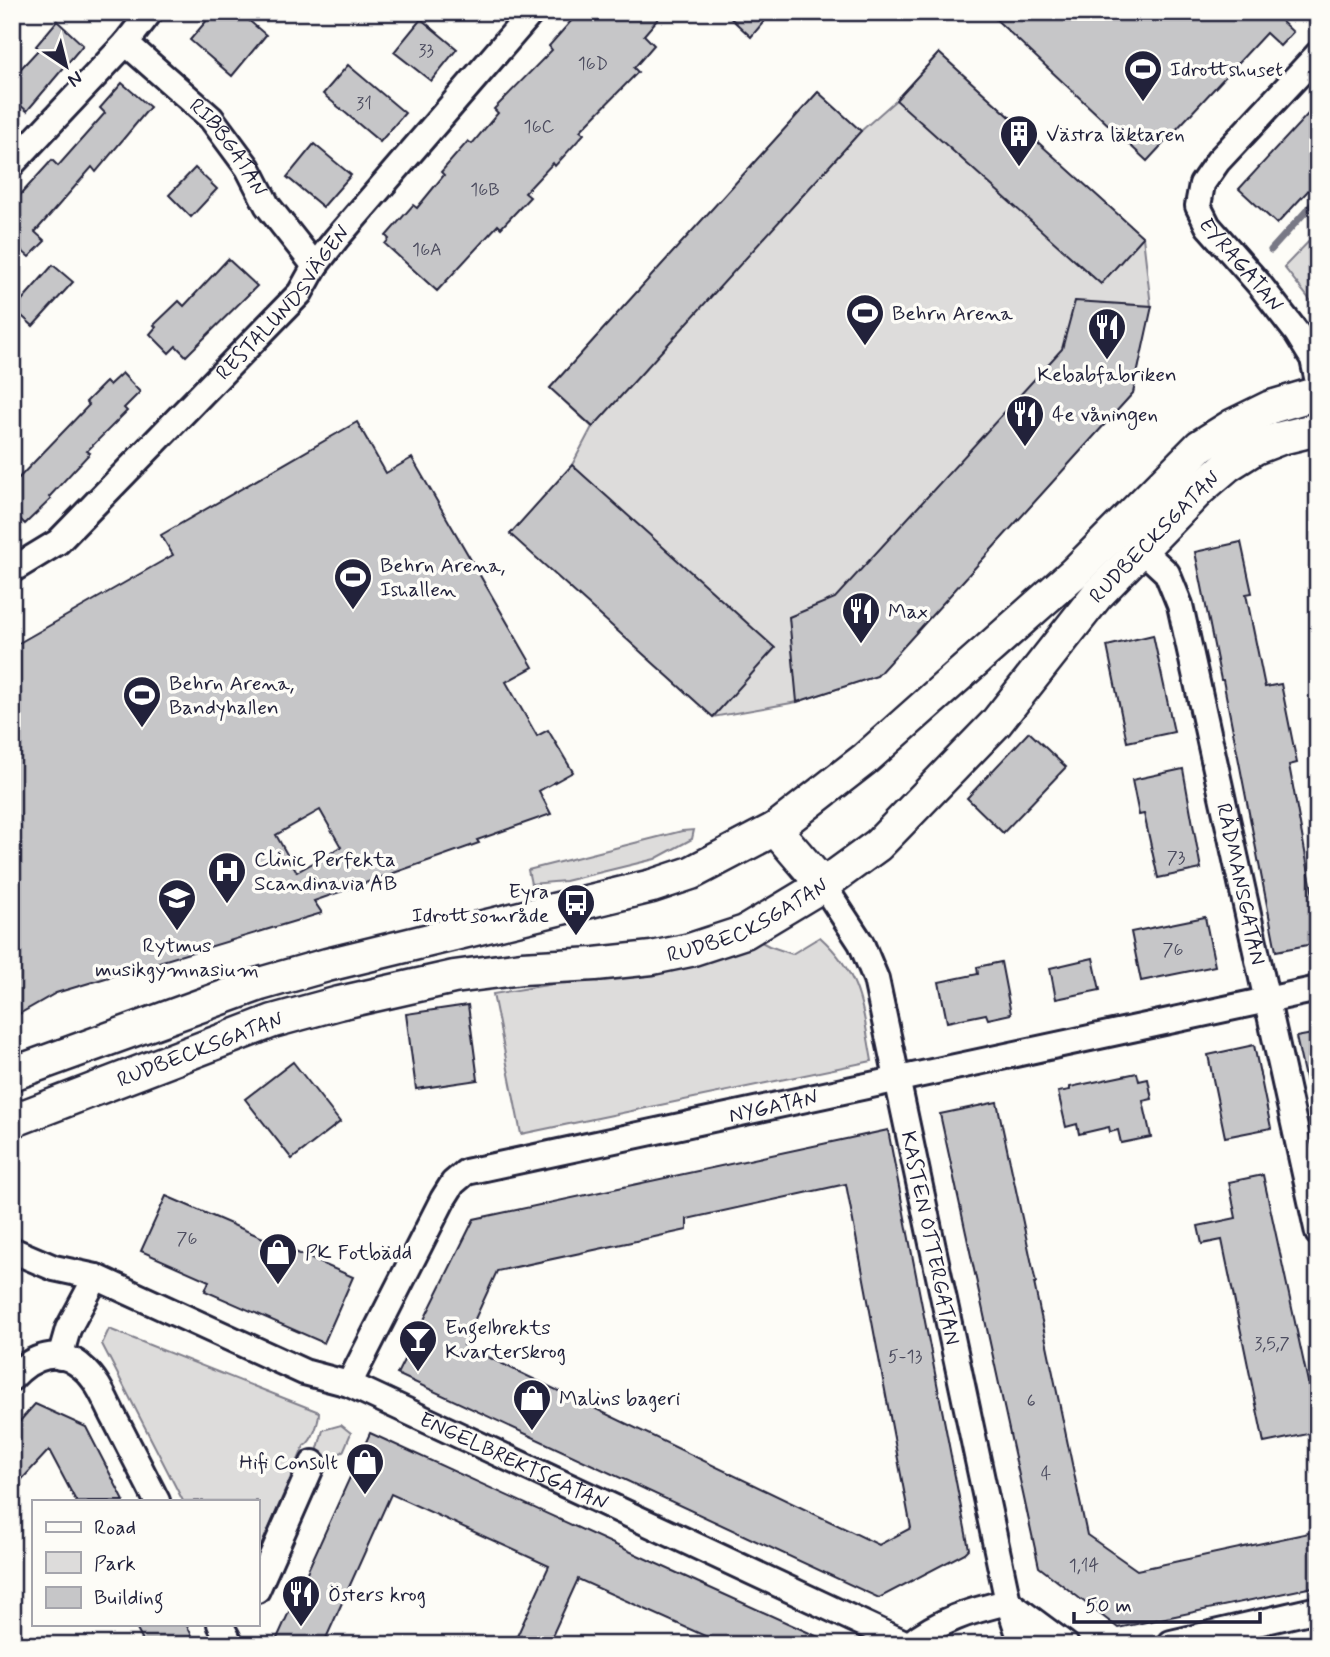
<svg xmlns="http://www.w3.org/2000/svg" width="1330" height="1657" font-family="Mynerve,sans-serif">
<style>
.green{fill:#dddcdb;stroke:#807f8b;stroke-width:2}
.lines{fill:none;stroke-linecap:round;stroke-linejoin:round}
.stream{stroke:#787885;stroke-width:7}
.building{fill:#c6c6c8;stroke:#22223b;stroke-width:2;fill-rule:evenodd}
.minor-casing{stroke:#22223b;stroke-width:30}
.major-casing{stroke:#22223b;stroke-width:37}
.minor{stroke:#fdfcf7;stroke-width:24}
.major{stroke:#fdfcf7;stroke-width:32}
.labels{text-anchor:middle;stroke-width:7;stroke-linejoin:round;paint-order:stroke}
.number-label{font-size:18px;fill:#4b4b5e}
.poi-label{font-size:21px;fill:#22223b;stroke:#fdfcf7;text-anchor:start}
.street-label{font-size:21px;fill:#22223b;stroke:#fdfcf7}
</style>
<rect width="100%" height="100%" fill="#fdfcf7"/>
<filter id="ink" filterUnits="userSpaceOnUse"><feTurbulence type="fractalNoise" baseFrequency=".0143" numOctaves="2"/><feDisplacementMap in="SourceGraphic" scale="14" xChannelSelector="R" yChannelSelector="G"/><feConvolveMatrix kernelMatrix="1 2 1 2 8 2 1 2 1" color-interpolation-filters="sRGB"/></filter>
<g filter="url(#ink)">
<g class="green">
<path d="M939,53L1143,237L1151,306L1133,393L877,676L797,702L713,717L572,465L592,427L550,388L818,92L861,131L896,100Z"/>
<path d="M1318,232V310L1284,267Z"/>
<path d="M694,830L692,839L655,859L565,881L531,884L528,870L682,831Z"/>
<path d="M820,937C862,975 862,1008 872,1061L521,1134L493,994L706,959L756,939L769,946L792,954Z"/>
<path d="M109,1329L319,1412C319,1422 313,1441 304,1446L257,1557V1501H183L102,1344Z"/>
<path d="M341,1425L351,1433L343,1452L328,1457L317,1452L323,1430Z"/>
</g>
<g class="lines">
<path class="stream" d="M1271,250L1318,198"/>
</g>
<g class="building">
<path d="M214,12H239L266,35L232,76L190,40Z"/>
<path d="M579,12H664L644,35L654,45L634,68L638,72L580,131L584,134L555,166L553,163L525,193L530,197L501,228L498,225L437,291L385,244L389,239L386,236L413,205L417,208L444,175L441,172L468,141L472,144L498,113L494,109L552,50L549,46Z"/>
<path d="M724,12H772L751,37Z"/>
<path d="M988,12H1285L1279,19L1293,32L1280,46L1266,33L1147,161Z"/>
<path d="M421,19L457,49L431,81L394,52Z"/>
<path d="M57,21L83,45L27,111L12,98V78L39,49L36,46Z"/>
<path d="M939,53L1143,237L1101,284L896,100Z"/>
<path d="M348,65L405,113L380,142L323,94Z"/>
<path d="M122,83L150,107L96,172L92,167L35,232L45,241L29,257L12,242V204L52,160L58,166L105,113L100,108Z"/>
<path d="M818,92L861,131L593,427L550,388Z"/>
<path d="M1318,103V180L1277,224L1239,189Z"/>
<path d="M314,144L351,175L323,207L287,177Z"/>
<path d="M195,168L217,189L191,217L169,195Z"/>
<path d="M228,259L257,286L186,356L176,346L169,353L150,334L156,327L154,325L179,301L184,306Z"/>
<path d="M53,265L73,282L33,326L14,309Z"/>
<path d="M1075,301L1152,306L1133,393L877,676L797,702L789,617L835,598L1062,349Z"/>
<path d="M122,373L140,392L124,408L127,411L87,451L90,453L49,497L51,499L25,524L12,511V485L89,405L86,402L106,382L109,385Z"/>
<path d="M357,422L386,473L412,458L533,667L506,682L537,736L548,730L573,772L539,791L551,814L477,840L479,843L314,901L322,913L56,993L12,1018V647L173,555L161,535ZM320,810L341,847L297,872L276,835Z"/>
<path d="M572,465L775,648L713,717L510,534Z"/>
<path d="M1241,542L1252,593L1246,594L1265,687L1281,684L1297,763L1289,765L1313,895L1318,894V943L1276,951L1223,680H1221L1195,552Z"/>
<path d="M1153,635L1174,732L1127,742L1107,646Z"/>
<path d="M1029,732L1066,767L1003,833L967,798Z"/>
<path d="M1183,769L1201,869L1158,878L1144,814L1139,815L1132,780Z"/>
<path d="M1205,917L1215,966L1141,981L1131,932Z"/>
<path d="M1093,958L1100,990L1056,999L1050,968Z"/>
<path d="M1001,962L1011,1014L988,1019L986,1014L947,1022L939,982L978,974L977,967Z"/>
<path d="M468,1005L478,1080L416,1089L406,1014Z"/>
<path d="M1318,1033V1095L1309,1096L1296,1037Z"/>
<path d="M1254,1045L1271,1128L1225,1137L1208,1055Z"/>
<path d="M293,1062L340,1122L292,1159L245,1099Z"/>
<path d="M1137,1073L1139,1081L1148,1079L1152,1099L1143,1101L1151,1137L1121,1143L1118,1130L1110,1132L1109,1127L1079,1134L1077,1124L1066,1127L1058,1092L1070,1090V1087Z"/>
<path d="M997,1102L1036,1283H1034L1087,1535L1137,1570L1318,1531V1586L1118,1628L1039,1567L940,1114Z"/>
<path d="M888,1130L969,1549L965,1553L879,1598L397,1374L474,1219ZM846,1184L911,1528L879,1545L463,1345L497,1271L687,1230V1219Z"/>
<path d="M1263,1175L1318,1428V1432L1264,1443L1222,1240L1202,1244L1198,1226L1236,1218L1229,1182Z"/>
<path d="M166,1196L353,1277L324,1343L205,1291L209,1281L141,1251Z"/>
<path d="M35,1404L86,1427L124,1501H76L49,1450L12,1490V1430Z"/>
<path d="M370,1433L699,1583L836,1645H725L578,1579L548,1645H513L549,1566L391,1494L323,1645H274Z"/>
<path d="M134,1624H186L197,1645H145Z"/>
</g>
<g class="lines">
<defs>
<g id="minor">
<path id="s1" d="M126,43L211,118L248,168L267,205L315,266"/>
<path id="s2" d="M1318,54L1218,161L1202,184L1198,206L1208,226L1259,284L1297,333L1313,359L1318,382"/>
<path d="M12,164L126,43L150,12"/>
<path id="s3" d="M1140,548L1167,573L1180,605L1318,1233"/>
<path id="s4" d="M12,570L58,542L300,293L315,266L336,239L532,12"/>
<path id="s5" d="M823,885L861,943L876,979L1008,1602L1020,1638L1025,1645"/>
<path id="s6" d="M12,1250L54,1268L96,1277L304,1372L349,1384L909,1645"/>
<path d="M60,1357L68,1329L96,1277"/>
<path d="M12,1378C32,1356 59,1346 83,1368C98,1380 106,1402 115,1419C129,1446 143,1474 157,1501"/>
<path id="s7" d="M349,1384L443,1199L453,1183L466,1172L1318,989"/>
<path d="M257,1590L313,1463"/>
<path d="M1008,1602L1066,1645"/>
<path d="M220,1624L231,1645"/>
<path d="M1171,1643L1318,1609"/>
<path d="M908,1645C940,1620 969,1611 1008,1602"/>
</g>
<g id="major">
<path d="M775,829L823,885"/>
<path d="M12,1074L260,984L327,965L652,886L691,873L775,829L866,758L1074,573L1200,446L1232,426L1271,407L1318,393"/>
<path id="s8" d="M12,1121L273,1021L339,1003L454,977L522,968L595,964L652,958L690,950L745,932L823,885L878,845L996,723L1097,595L1200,489L1228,465L1255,448L1281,438L1318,429"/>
</g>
</defs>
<use href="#minor" class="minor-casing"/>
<use href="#major" class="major-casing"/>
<use href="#minor" class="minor"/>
<use href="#major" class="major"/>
</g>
</g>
<defs>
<symbol id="stadium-pin" viewBox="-11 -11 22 30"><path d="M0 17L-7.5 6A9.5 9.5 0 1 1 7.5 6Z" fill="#22223b" stroke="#fdfcf7"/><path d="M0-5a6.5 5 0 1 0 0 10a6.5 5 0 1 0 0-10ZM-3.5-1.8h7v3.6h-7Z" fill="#fff"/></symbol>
<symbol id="building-pin" viewBox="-11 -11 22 30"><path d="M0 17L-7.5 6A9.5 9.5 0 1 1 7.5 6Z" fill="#22223b" stroke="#fdfcf7"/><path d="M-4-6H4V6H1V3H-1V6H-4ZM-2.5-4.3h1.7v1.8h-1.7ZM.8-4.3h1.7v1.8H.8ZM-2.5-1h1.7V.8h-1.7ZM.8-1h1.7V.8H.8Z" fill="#fff"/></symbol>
<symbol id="restaurant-pin" viewBox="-11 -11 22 30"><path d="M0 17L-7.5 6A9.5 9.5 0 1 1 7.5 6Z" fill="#22223b" stroke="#fdfcf7"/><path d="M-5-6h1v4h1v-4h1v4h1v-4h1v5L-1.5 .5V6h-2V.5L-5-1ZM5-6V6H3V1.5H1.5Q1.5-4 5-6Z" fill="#fff"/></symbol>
<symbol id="hospital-pin" viewBox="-11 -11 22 30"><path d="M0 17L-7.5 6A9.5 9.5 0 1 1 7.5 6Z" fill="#22223b" stroke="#fdfcf7"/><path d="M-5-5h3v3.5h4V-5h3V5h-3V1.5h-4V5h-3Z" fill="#fff"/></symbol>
<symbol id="school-pin" viewBox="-11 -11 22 30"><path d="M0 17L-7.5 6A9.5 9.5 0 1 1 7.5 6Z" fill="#22223b" stroke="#fdfcf7"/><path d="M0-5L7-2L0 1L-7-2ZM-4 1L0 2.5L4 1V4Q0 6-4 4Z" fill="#fff"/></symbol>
<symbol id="bus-pin" viewBox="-11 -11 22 30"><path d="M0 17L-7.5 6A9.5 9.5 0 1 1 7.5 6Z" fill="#22223b" stroke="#fdfcf7"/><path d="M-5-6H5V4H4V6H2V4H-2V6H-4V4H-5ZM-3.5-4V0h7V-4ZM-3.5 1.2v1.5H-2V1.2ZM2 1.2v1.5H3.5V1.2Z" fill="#fff"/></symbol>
<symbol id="shop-pin" viewBox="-11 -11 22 30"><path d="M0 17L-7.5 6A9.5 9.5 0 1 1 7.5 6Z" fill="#22223b" stroke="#fdfcf7"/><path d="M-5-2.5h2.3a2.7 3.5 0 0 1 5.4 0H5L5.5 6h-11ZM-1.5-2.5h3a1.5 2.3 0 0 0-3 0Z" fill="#fff"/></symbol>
<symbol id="bar-pin" viewBox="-11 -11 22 30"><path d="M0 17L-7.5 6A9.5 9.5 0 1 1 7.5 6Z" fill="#22223b" stroke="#fdfcf7"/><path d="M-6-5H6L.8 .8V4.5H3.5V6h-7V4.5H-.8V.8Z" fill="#fff"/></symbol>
</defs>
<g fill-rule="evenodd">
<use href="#stadium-pin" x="1121" y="47" width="44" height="60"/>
<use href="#building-pin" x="997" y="112" width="44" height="60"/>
<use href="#stadium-pin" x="843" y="291" width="44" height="60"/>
<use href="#restaurant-pin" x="1085" y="305" width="44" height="60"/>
<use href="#restaurant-pin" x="1003" y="392" width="44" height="60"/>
<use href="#stadium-pin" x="331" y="555" width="44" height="60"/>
<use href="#restaurant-pin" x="839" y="589" width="44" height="60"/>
<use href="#stadium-pin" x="120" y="673" width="44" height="60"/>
<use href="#hospital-pin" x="205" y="849" width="44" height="60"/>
<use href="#school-pin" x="155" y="876" width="44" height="60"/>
<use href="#bus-pin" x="554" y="881" width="44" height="60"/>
<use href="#shop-pin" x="256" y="1230" width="44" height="60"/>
<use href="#bar-pin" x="396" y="1317" width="44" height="60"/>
<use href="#shop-pin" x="510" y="1376" width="44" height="60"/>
<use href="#shop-pin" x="343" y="1440" width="44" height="60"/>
<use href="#restaurant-pin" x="279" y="1572" width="44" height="60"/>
</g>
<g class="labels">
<g class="number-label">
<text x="426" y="56">33</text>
<text x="593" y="69">16D</text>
<text x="364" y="109">31</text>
<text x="539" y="132">16C</text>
<text x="485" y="195">16B</text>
<text x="427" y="255">16A</text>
<text x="1176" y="863">73</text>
<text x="1173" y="955">76</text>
<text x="187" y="1244">76</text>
<text x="1272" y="1349">3,5,7</text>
<text x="905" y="1362">5-13</text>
<text x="1031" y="1406">6</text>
<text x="1046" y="1479">4</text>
<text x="1084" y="1571">1,14</text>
</g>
<g class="poi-label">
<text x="1170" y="76">Idrottshuset</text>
<text x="1046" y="141">Västra läktaren</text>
<text x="892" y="320">Behrn Arena</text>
<text x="1107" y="381" text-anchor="middle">Kebabfabriken</text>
<text x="1052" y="421">4e våningen</text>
<text x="380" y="572">Behrn Arena,<tspan x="380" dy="24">Ishallen</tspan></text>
<text x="888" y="618">Max</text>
<text x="169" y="690">Behrn Arena,<tspan x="169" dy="24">Bandyhallen</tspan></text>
<text x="254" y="866">Clinic Perfekta<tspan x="254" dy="24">Scandinavia AB</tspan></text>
<text x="549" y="898" text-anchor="end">Eyra<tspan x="549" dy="24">Idrottsområde</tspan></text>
<text x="177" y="952" text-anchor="middle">Rytmus<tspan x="177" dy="24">musikgymnasium</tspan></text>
<text x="305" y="1259">PK Fotbädd</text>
<text x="445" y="1334">Engelbrekts<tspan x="445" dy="24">Kvarterskrog</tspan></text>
<text x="559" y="1405">Malins bageri</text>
<text x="338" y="1469" text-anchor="end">Hifi Consult</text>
<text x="328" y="1601">Östers krog</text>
</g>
<g class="street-label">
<text dy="7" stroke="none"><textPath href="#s1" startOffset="147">RIBBGATAN</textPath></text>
<text dy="7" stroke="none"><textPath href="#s2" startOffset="270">EYRAGATAN</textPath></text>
<text dy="7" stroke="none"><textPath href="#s4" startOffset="383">RESTALUNDSVÄGEN</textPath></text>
<text dy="7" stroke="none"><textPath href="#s8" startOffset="1335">RUDBECKSGATAN</textPath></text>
<text dy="7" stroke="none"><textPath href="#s3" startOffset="357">RÅDMANSGATAN</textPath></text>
<text dy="7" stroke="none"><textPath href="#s8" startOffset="768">RUDBECKSGATAN</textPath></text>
<text dy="7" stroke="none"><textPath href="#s8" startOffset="201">RUDBECKSGATAN</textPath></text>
<text dy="7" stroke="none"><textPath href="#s7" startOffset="558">NYGATAN</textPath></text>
<text dy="7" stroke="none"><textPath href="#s5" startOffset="373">KASTEN OTTERGATAN</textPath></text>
<text dy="7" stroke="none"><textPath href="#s6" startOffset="546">ENGELBREKTSGATAN</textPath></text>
</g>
</g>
<rect width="1330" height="1657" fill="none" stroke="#fdfcf7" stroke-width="42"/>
<rect x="21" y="21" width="1288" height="1615" fill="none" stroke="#22223b" stroke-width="2.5" filter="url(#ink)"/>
<rect x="32" y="1500" width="228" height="126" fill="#fdfcf7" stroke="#a5a5ac" stroke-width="2"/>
<rect x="46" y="1522" width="35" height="10" fill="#fdfcf7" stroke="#a5a5ac" stroke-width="2"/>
<text x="94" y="1534" font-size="21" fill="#22223b">Road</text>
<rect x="46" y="1552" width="35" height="21" fill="#dddcdb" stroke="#a5a5ac" stroke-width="2"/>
<text x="94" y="1570" font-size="21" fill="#22223b">Park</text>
<rect x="46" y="1587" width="35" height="21" fill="#c6c6c8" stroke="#a5a5ac" stroke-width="2"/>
<text x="94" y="1604" font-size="21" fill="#22223b">Building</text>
<g transform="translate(66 66) rotate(145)" stroke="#fdfcf7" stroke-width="5" paint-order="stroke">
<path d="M0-5L12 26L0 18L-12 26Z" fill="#22223b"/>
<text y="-10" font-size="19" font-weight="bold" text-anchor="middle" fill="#22223b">N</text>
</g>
<path d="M1074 1612v10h186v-10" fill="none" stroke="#22223b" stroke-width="3.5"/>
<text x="1085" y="1612" font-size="21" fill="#22223b" stroke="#fdfcf7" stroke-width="5" paint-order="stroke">50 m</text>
</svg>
